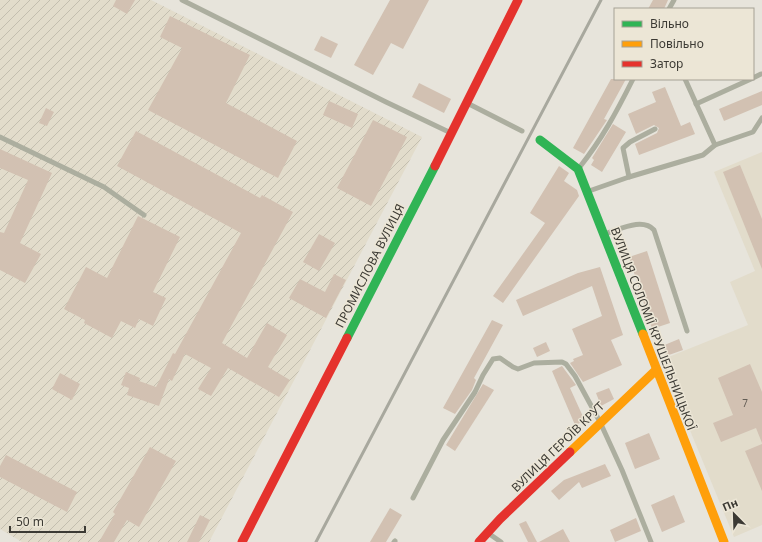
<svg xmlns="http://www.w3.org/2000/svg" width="762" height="542" font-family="'Noto Sans',sans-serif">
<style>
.built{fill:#e2dccb}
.industrial{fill:url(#industrial-furrows)}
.building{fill:#d2c1b2}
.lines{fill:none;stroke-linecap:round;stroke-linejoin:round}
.lane{stroke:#acae9f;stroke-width:5}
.fast{stroke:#30b455;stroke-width:9}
.slow{stroke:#ff9f0a;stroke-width:9}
.jam{stroke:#e5322d;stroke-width:9}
.rail{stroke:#a8a89e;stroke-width:3}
.labels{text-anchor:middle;stroke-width:3;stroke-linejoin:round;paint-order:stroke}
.number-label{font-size:10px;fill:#625c54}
.street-label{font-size:12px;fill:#3c3a34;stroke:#ece6d6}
</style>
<defs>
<pattern id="industrial-furrows" width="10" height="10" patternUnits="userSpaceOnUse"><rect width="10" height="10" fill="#e2dccb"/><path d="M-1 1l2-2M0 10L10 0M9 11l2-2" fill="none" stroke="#c3beaf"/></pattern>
</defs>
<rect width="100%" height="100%" fill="#e7e4db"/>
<path class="built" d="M762,152V525L734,537L661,360L748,325L730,282L755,271L714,172Z"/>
<path class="industrial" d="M0,0H151L422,137L209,542H22L0,529Z"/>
<g class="building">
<path d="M116,0H135L127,14L113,6Z"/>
<path d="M390,0H429L403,49L391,43L373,75L354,65Z"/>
<path d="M653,0H668L664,9H648Z"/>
<path d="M170,16L250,55L226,103L297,141L278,178L148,110L182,48L160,37Z"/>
<path d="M321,36L338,44L331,58L314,50Z"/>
<path d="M611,79H626L604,119L607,120L584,154L573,148Z"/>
<path d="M419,83L451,99L444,113L412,97Z"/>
<path d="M665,87L681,126L690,122L695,134L639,155L635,144L657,133L659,128L654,125L636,134L628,114L656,102L652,92Z"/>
<path d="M762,91V105L724,121L719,109Z"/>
<path d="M329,101L358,114L352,128L323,115Z"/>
<path d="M46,108L54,112L47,126L39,123Z"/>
<path d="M373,120L407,137L371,206L337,188Z"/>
<path d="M613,124L626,132L602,172L591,165L594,160L592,158Z"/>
<path d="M136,131L260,198L262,195L293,212L222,343L247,358L267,323L287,335L268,367L290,380L279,397L228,368L211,396L198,389L211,368L185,354L172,381L169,379L159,406L127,395L129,388L121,385L126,372L140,378L139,381L156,387L173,353L175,354L241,233L117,166Z"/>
<path d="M0,149L52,173L20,243L41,254L25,283L0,270V232L4,233L28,180L0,168Z"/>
<path d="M740,165L762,219V269L723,172Z"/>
<path d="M559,166L569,173L564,181L577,190L579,196L503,303L493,296L545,223L530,213Z"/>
<path d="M138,216L180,237L153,292L166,298L153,326L139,319L135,328L121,321L112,338L84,323L85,320L64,309L86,267L107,278Z"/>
<path d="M319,234L335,243L319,271L303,262Z"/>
<path d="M647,251L670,323L652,329L629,257Z"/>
<path d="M600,267L623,335L611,340L622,365L583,382L570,363L574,361L573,359L583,355L572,329L602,316L592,286L523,316L516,300L578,273Z"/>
<path d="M334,274L346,280L326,318L289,298L300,279L325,292Z"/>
<path d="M492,320L503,325L474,378L476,380L472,390L455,414L443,408Z"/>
<path d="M679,339L683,350L666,356L662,346Z"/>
<path d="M546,342L550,351L537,357L533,348Z"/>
<path d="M750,364L762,392V443L756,428L721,442L713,423L733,415L718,378Z"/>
<path d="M562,366L576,385L570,388L585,421L575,425L552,371Z"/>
<path d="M60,373L80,384L72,400L52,389Z"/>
<path d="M483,384L494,390L455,451L446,445Z"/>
<path d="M609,388L614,399L601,406L596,393Z"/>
<path d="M649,433L660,459L635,469L625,443Z"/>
<path d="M762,444V491L745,451Z"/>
<path d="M150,447L176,461L139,527L127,520L114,542H99L115,514L113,512Z"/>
<path d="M6,455L77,492L67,512L0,477V466Z"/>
<path d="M605,464L611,476L582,488L579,482L559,500L551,491L564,480Z"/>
<path d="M674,495L685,522L662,532L651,505Z"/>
<path d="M390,508L402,515L386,542H370Z"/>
<path d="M200,515L210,520L199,542H187Z"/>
<path d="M636,518L641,531L615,542L610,530Z"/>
<path d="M526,521L537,542H528L519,524Z"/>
<path d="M563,529L570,542H539Z"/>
</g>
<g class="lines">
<g class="lane">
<path d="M182,0L386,102L451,133"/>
<path d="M669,9L674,0"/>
<path d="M753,78L761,74"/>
<path d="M685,79L715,145"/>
<path d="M467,103L522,131"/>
<path d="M696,104L751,79"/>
<path d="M0,137L104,187L144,215"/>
<path d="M579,168C602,139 616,113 633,79"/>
<path d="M629,177L623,148L630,142L655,129"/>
<path d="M589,191L629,177L703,155L715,145L753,132L762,118"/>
<path d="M604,234C619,230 642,217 654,230L687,331"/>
<path d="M413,498L443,440L475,392L483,375L493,359L500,358L513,367L518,369L534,363L562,362L566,364L575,376L600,422L622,470L651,542"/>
<path d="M488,533L501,542"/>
<path d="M394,542L395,541"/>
</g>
<g class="fast">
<path d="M540,140L578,169L643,334"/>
<path d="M347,338L435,166"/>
</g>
<g class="slow">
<path d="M643,334L724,542"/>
<path d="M570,452L656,370"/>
</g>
<g class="jam">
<path d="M435,166L518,0"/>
<path d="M242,542L347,338"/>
<path d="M479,542L500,519L570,452"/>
</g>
<path class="rail" d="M316,542L601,0"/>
</g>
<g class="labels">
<g class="number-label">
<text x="745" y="407">7</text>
</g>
<g class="street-label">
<text transform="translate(370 266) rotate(-63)" y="4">ПРОМИСЛОВА ВУЛИЦЯ</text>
<text transform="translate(653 329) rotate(69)" y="4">ВУЛИЦЯ СОЛОМІЇ КРУШЕЛЬНИЦЬКОЇ</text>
<text transform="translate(558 447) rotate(-44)" y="4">ВУЛИЦЯ ГЕРОЇВ КРУТ</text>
</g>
</g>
<rect x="614" y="8" width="140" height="72" fill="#ece6d6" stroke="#a6a195"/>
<rect x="622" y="21" width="20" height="6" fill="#30b455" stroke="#a6a195"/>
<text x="650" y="28" font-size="12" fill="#3c3a34">Вільно</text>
<rect x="622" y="41" width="20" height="6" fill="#ff9f0a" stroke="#a6a195"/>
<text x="650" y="48" font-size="12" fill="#3c3a34">Повільно</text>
<rect x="622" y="61" width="20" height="6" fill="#e5322d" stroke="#a6a195"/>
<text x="650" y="68" font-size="12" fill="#3c3a34">Затор</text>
<g transform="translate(734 514) rotate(337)" stroke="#ece6d6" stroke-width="3" paint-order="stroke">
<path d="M0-3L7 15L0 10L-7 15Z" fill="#3c3a34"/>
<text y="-6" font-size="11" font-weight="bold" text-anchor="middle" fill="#3c3a34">Пн</text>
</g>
<path d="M10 526v6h75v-6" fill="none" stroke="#3c3a34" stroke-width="2"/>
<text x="16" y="526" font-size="12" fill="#3c3a34" stroke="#ece6d6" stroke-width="3" paint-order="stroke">50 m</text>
</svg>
